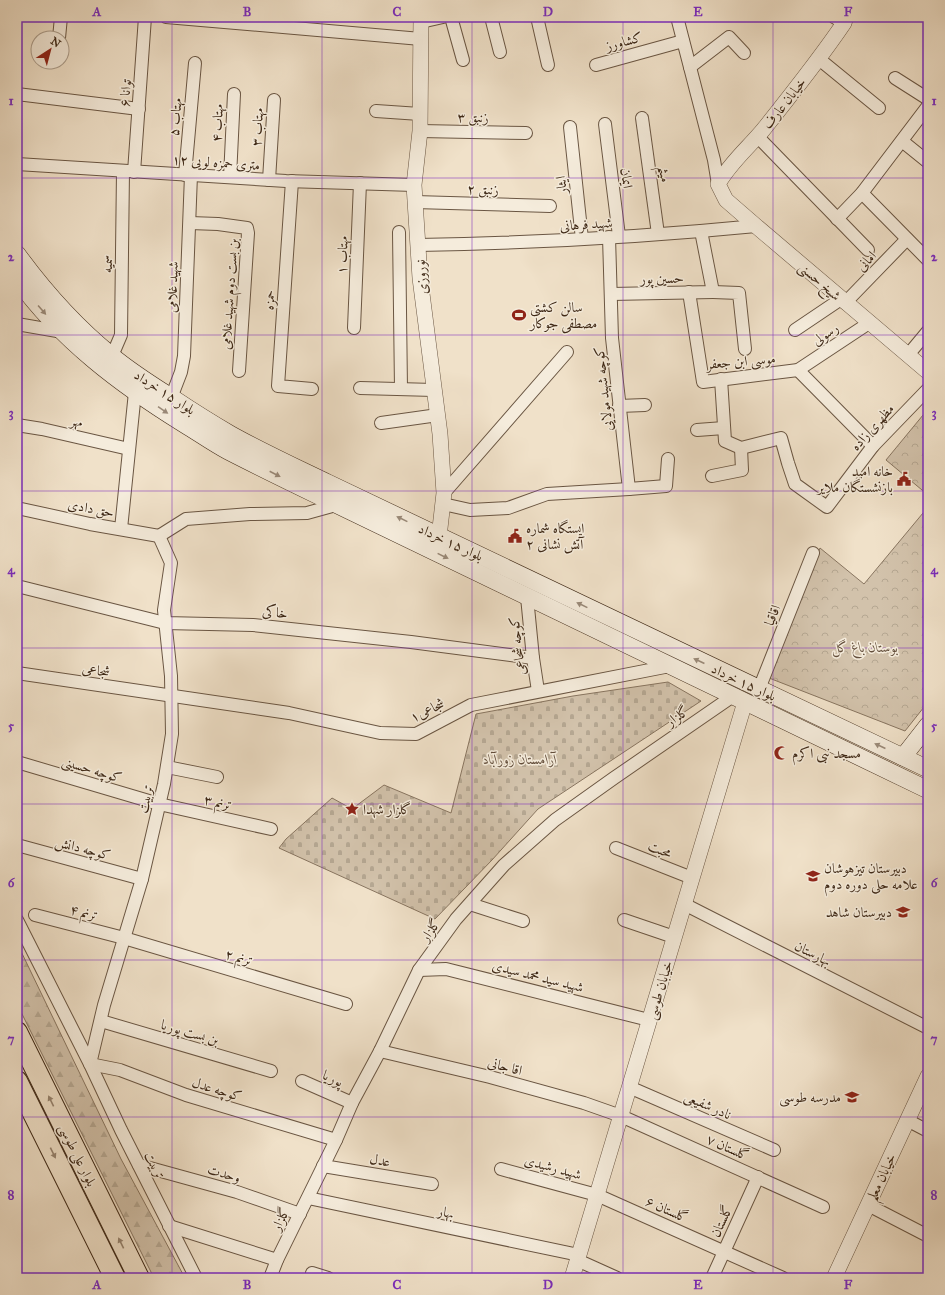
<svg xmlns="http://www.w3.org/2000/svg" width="945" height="1295" font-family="'IM FELL Great Primer',Amiri,serif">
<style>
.forest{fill:url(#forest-firs);stroke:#887560}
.cemetery{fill:url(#cemetery-stones);stroke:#887560}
.park{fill:url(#park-crowns);stroke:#887560}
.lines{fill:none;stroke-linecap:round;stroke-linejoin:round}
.minor-casing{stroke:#6a5643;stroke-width:14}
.tertiary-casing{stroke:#6a5643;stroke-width:16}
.secondary-casing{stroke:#3e2816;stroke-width:18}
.trunk-casing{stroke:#3e2816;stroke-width:22}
.minor{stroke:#f5ecdc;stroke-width:12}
.tertiary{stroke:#f5ecdc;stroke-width:15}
.secondary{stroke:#f5ecdc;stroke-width:17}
.trunk{stroke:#f0e1c9;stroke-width:20}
.oneway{fill:#9a8a79}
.oneway2{fill:#978470}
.grid{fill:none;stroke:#7b2cbf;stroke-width:1;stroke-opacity:0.55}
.labels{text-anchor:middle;stroke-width:3;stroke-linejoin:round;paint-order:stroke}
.street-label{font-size:14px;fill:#3e2816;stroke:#f5ecdc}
.poi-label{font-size:14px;fill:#3e2816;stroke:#f5ecdc;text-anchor:start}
.park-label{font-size:14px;font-style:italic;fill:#634e3b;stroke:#f5ecdc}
.neatline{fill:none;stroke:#7b2cbf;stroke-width:1.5}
.grid-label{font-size:13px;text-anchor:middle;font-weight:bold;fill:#7b2cbf}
</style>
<defs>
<pattern id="forest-firs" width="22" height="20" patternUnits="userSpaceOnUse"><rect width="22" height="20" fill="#d2c2ab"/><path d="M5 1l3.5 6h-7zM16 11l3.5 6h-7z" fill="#b5a792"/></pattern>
<pattern id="cemetery-stones" width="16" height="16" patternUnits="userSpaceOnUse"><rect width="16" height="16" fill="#d2c2ab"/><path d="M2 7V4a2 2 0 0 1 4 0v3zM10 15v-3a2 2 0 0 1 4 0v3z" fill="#b5a792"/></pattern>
<pattern id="park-crowns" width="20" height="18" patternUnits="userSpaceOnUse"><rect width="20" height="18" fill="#d2c2ab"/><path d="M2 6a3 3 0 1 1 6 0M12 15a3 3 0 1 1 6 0" fill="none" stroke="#b5a792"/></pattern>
</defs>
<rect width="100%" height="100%" fill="#f0e1c9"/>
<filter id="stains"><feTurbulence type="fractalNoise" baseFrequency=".005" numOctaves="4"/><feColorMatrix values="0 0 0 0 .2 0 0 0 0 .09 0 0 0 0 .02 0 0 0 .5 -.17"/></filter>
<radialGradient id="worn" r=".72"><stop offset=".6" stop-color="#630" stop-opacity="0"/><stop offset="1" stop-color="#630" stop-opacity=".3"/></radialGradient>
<path class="forest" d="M17,943L121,1159L185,1278H154L17,1004Z"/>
<path class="cemetery" d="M668,682L701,701L538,809L492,860L435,919L279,848L286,839L332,798L352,809L384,785L451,813L476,714L573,696Z"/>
<g class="park">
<path d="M928,409V495L886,460Z"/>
<path d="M928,507V702L905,731L769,678L820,548L864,584Z"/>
</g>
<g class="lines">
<defs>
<g id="minor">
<path d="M166,17L421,39"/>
<path d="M451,17L463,60"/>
<path d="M491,17L500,52"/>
<path d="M537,17L548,65"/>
<path d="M677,17L714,160L718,184"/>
<path d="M834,17L844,23"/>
<path d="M421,22L443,17"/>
<path d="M59,38L61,17"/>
<path d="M819,59L879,108"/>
<path d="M596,65L683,41"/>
<path d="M690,67L729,37L744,53"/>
<path d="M895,78L928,99"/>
<path d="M17,94L139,109"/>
<path d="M376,111L420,114"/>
<path d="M642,118L658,234"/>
<path d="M605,124L619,236"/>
<path d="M570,127L582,239"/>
<path d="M420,131L526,133"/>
<path d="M757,136L868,250"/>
<path d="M902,141L928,162"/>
<path d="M17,164L286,181L414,185"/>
<path d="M134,172L145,17"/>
<path d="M185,175L195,63"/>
<path d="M230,177L234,94"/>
<path d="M269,180L274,100"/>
<path d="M292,181L278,386L312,389"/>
<path d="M862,193L928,260"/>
<path d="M415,202L550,206"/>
<path d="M837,219L862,193L928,106"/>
<path d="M190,223L218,224L247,228L248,233L239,371"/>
<path d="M399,232L401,389"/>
<path d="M609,237L612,338L629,489"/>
<path d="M418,245C531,243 644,237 756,226"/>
<path d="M689,292L703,382L798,370L869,323"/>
<path d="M713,292L739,293L745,349"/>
<path d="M611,294L713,292L701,231"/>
<path d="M845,303L907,239"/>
<path d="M17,324L63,332"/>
<path d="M354,328L360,183"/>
<path d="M795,330L841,299"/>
<path d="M908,355L928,331"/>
<path d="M112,356L121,335L123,171"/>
<path d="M798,370L873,446"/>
<path d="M721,379L725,441L741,448L781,438L788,463L795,484L827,507L873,446L928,389"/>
<path d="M360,388L434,390"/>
<path d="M171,398L181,372L184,356L191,175"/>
<path d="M619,406L645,405"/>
<path d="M381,423L438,415"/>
<path d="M17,425L42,429L129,449"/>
<path d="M697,430L724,428"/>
<path d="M712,476L742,470L741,448"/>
<path d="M444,493L567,352"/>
<path d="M443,504L470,510L508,508L547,494L629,489L666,486L668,459"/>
<path d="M17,508L90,524L159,536"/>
<path d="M121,529L135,392"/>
<path d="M159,536L171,563L164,610L171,676L172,734L164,784L142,879L104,1005L90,1064L120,1070L186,1095L336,1140"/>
<path d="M159,536L186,519L250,514L307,513L336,505"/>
<path d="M17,586L165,623L253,625L411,642L533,658"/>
<path d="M527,597L533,658L538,691"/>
<path d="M17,673L289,713L380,733L416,734L471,705L670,666"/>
<path d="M759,689L813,553"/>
<path d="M17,762L159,804L271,829"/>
<path d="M167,767L217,777"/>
<path d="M17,845L142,879"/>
<path d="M616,848L692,878"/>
<path d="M470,904L523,921"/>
<path d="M684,904L928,1028"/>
<path d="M35,915L124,938L346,1004"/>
<path d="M17,920L90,1064L121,1130L196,1278"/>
<path d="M624,920L674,937"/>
<path d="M419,970L446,969L649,1020"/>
<path d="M101,1021L271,1071"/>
<path d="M380,1051L490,1077L584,1103L621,1116L823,1207"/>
<path d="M302,1081L352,1103"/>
<path d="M629,1087L774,1150"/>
<path d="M907,1120L928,1131"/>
<path d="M139,1165L237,1192L300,1214"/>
<path d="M323,1166L432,1184"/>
<path d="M501,1169L597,1195L783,1278"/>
<path d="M308,1198L579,1255"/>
<path d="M868,1205L928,1236"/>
<path d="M169,1226L277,1260"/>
<path d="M577,1260L617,1278"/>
<path d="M312,1273L328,1278"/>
<path d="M270,1278L277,1260L336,1140L352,1103L380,1051L419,970L456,919L504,865L555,820L614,778L733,696"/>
<path d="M712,1278L758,1177"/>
</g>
<g id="tertiary">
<path d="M421,17L420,131L414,185L420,278L440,434L444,493L439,537"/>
<path d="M846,17L844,23C819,60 791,95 763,130C748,148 730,163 718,184L726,200L756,226L928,372"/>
<path d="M572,1278L745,702"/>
<path d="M834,1278L928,1076"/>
</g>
<g id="secondary">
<path d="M17,254C44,291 75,326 112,356C131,372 152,385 174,399C192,411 211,423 230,434C262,452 295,467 328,483L928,769"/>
<path d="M17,279C61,340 121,385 184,424C199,433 213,443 228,451C259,467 290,482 321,497L928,790"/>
<path d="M903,757L928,725"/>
</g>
<g id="trunk">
<path d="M17,1032L139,1278"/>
<path d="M17,1081L115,1278"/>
</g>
</defs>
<use href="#minor" class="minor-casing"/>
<use href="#tertiary" class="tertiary-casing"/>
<use href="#secondary" class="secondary-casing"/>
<use href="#trunk" class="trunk-casing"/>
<use href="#minor" class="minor"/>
<use href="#tertiary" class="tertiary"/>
<use href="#secondary" class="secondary"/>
<use href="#trunk" class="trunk"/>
</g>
<defs><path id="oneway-solid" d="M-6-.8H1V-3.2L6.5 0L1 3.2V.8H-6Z"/></defs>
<g class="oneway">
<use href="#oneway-solid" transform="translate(42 310) rotate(49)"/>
<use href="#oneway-solid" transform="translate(163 410) rotate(34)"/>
<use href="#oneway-solid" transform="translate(275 474) rotate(27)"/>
<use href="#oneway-solid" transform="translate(402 519) rotate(-154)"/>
<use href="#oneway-solid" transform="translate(443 556) rotate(26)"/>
<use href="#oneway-solid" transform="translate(582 605) rotate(-154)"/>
<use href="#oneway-solid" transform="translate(699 661) rotate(-155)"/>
<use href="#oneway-solid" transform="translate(880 746) rotate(-155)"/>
</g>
<g class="oneway2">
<use href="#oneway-solid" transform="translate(51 1101) rotate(-116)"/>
<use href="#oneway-solid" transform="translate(53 1153) rotate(64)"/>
<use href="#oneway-solid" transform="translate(121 1243) rotate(-116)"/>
</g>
<path class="grid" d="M172,17V1278M322,17V1278M472,17V1278M623,17V1278M773,17V1278M17,178H928M17,335H928M17,491H928M17,648H928M17,804H928M17,960H928M17,1117H928"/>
<defs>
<symbol id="stadium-bare" viewBox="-9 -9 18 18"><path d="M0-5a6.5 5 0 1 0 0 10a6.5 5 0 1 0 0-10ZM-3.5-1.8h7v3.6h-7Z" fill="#8f2418" stroke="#f5ecdc" stroke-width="2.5" paint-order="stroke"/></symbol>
<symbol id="civic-bare" viewBox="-9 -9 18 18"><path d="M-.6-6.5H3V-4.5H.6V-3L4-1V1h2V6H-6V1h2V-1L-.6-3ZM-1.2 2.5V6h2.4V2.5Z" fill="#8f2418" stroke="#f5ecdc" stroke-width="2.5" paint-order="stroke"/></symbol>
<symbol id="mosque-bare" viewBox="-9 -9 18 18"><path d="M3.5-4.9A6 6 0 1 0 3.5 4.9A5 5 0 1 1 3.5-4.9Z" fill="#8f2418" stroke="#f5ecdc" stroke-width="2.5" paint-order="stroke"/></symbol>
<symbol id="sight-bare" viewBox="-9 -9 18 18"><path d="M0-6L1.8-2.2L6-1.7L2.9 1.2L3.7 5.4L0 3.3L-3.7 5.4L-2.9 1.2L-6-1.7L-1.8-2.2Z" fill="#8f2418" stroke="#f5ecdc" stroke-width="2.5" paint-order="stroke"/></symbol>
<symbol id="school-bare" viewBox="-9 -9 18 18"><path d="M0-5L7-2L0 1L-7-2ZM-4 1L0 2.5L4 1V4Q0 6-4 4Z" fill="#8f2418" stroke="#f5ecdc" stroke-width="2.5" paint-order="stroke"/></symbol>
</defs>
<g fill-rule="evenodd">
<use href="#stadium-bare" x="509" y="305" width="20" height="20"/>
<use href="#civic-bare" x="894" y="469" width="20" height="20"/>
<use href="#civic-bare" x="505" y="526" width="20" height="20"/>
<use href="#mosque-bare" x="771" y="743" width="20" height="20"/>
<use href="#sight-bare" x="342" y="799" width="20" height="20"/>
<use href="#school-bare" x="803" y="866" width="20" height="20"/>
<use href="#school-bare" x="893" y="902" width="20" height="20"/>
<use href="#school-bare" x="842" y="1087" width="20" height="20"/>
</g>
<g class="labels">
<g class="street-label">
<text transform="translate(624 41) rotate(-15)" y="5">کشاورز</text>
<text transform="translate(125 93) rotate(-86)" y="5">توانا ۶</text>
<text transform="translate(784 103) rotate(-52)" y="5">خیابان عارف</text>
<text transform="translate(175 117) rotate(-85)" y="5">مهتاب ۵</text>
<text transform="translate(473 117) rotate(1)" y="5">زنبق ۳</text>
<text transform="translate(217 123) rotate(-87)" y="5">مهتاب ۴</text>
<text transform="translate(257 127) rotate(-86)" y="5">مهتاب ۳</text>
<text transform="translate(216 162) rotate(4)" y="5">۱۲ متری حمزه لویی</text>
<text transform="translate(665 174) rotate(82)" y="5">میثم</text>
<text transform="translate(627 178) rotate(83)" y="5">ایمان</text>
<text transform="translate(561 185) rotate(-96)" y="5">ایثار</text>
<text transform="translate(483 189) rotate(2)" y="5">زنبق ۲</text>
<text transform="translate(586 224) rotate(-4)" y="5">شهید فرهانی</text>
<text transform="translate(342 255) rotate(-88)" y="5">مهتاب ۱</text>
<text transform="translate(866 261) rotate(-46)" y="5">امانی</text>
<text transform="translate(107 264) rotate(-89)" y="5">سمیه</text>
<text transform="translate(421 277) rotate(-95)" y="5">نوروزی</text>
<text transform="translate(662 278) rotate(-1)" y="5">حسین پور</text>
<text transform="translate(820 281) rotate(41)" y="5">شیخ حسنی</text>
<text transform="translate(172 287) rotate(-88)" y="5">شهید غلامی</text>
<text transform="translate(229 294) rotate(-86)" y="5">بن بست دوم شهید غلامی</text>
<text transform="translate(269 300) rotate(-86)" y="5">حمزه</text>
<text transform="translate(825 334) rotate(-34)" y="5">رسولی</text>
<text transform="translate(741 361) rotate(-5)" y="5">موسی ابن جعفر</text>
<text transform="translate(603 389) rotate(-96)" y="5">کوچه شهید مولایی</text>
<text transform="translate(165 392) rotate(33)" y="5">بلوار ۱۵ خرداد</text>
<text transform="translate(77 421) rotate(13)" y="5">مهر</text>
<text transform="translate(872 427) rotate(-48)" y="5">مظهری زاده</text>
<text transform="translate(91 508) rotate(11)" y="5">حق دادی</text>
<text transform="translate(451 542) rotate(25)" y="5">بلوار ۱۵ خرداد</text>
<text transform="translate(275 612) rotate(6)" y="5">خاکی</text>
<text transform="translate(772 615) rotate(-68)" y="5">اقاقیا</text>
<text transform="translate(517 646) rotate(-97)" y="5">کوچه شجاعی</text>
<text transform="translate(96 670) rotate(9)" y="5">شجاعی</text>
<text transform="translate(744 682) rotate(25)" y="5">بلوار ۱۵ خرداد</text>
<text transform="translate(427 710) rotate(-25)" y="5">شجاعی۱</text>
<text transform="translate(677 716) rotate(-35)" y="5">گلزار</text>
<text transform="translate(92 769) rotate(17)" y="5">کوچه حسینی</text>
<text transform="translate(145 799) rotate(-77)" y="5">تربیت</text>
<text transform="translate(218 802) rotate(13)" y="5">ترنم ۳</text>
<text transform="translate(83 848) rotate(15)" y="5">کوچه دانش</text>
<text transform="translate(660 849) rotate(22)" y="5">محبت</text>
<text transform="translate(84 912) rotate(14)" y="5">ترنم ۴</text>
<text transform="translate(430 930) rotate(-54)" y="5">گلزار</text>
<text transform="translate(813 953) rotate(27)" y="5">بهارستان</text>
<text transform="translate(239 957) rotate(16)" y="5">ترنم ۲</text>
<text transform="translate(538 976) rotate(14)" y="5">شهید سید محمد سیدی</text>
<text transform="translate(659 990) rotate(-73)" y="5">خیابان طوسی</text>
<text transform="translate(190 1032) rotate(16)" y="5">بن بست پوریا</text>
<text transform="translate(505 1066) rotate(15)" y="5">اقا جانی</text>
<text transform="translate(333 1078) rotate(24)" y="5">پوریا</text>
<text transform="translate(217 1089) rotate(17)" y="5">کوچه عدل</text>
<text transform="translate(708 1105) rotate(24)" y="5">نادر شفیعی</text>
<text transform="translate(728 1147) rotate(24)" y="5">گلستان ۷</text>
<text transform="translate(78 1155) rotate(64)" y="5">بلوار علی طوسی</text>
<text transform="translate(380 1160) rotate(9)" y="5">عدل</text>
<text transform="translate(155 1165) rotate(63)" y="5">تربیت</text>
<text transform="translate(553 1167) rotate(15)" y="5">شهید رشیدی</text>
<text transform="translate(224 1173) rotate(16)" y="5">وحدت</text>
<text transform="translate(881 1177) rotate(-65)" y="5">خیابان معلم</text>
<text transform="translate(667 1209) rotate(24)" y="5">گلستان ۶</text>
<text transform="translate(446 1212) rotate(12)" y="5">بهار</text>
<text transform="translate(280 1219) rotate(-64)" y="5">گلزار</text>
<text transform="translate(721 1221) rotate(-65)" y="5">گلستان</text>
</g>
<g class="poi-label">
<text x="530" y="312">سالن کشتی<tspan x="530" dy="16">مصطفی جوکار</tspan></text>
<text x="893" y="476" text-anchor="end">خانه امید<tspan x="893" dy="16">بازنشستگان ملایر</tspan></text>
<text x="526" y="533">ایستگاه شماره<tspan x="526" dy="16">۲ آتش نشانی</tspan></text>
<text x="792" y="758">مسجد نبی اکرم</text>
<text x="363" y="814">گلزار شهدا</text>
<text x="824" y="873">دبیرستان تیزهوشان<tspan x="824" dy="16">علامه حلی دوره دوم</tspan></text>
<text x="892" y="917" text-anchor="end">دبیرستان شاهد</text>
<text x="841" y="1102" text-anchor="end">مدرسه طوسی</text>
</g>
<g class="park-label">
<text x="865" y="652">بوستان باغ گل</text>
<text x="520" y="764">آرامستان زورآباد</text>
</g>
</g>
<rect width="945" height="1295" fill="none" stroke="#f0e1c9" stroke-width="44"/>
<g transform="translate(50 50) rotate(36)"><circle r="19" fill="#f5ecdc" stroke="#ac9e8d"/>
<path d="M0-3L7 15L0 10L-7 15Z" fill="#8f2418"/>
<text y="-6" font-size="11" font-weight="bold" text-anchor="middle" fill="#3e2816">N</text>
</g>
<rect x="22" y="22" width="901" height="1251" class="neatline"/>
<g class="grid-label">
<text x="97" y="16">A</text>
<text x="247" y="16">B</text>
<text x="397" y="16">C</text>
<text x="548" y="16">D</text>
<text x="698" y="16">E</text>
<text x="848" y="16">F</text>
<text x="11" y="105">1</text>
<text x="934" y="105">1</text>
<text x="11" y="261">2</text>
<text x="934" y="261">2</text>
<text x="11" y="417">3</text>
<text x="934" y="417">3</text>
<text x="11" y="574">4</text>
<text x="934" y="574">4</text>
<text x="11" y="730">5</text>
<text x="934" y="730">5</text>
<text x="11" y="887">6</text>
<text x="934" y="887">6</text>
<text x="11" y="1043">7</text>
<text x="934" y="1043">7</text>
<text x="11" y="1199">8</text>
<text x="934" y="1199">8</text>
<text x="97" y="1289">A</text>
<text x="247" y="1289">B</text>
<text x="397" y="1289">C</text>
<text x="548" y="1289">D</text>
<text x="698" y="1289">E</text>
<text x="848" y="1289">F</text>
</g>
<rect width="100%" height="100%" filter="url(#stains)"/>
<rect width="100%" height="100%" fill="url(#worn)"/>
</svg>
